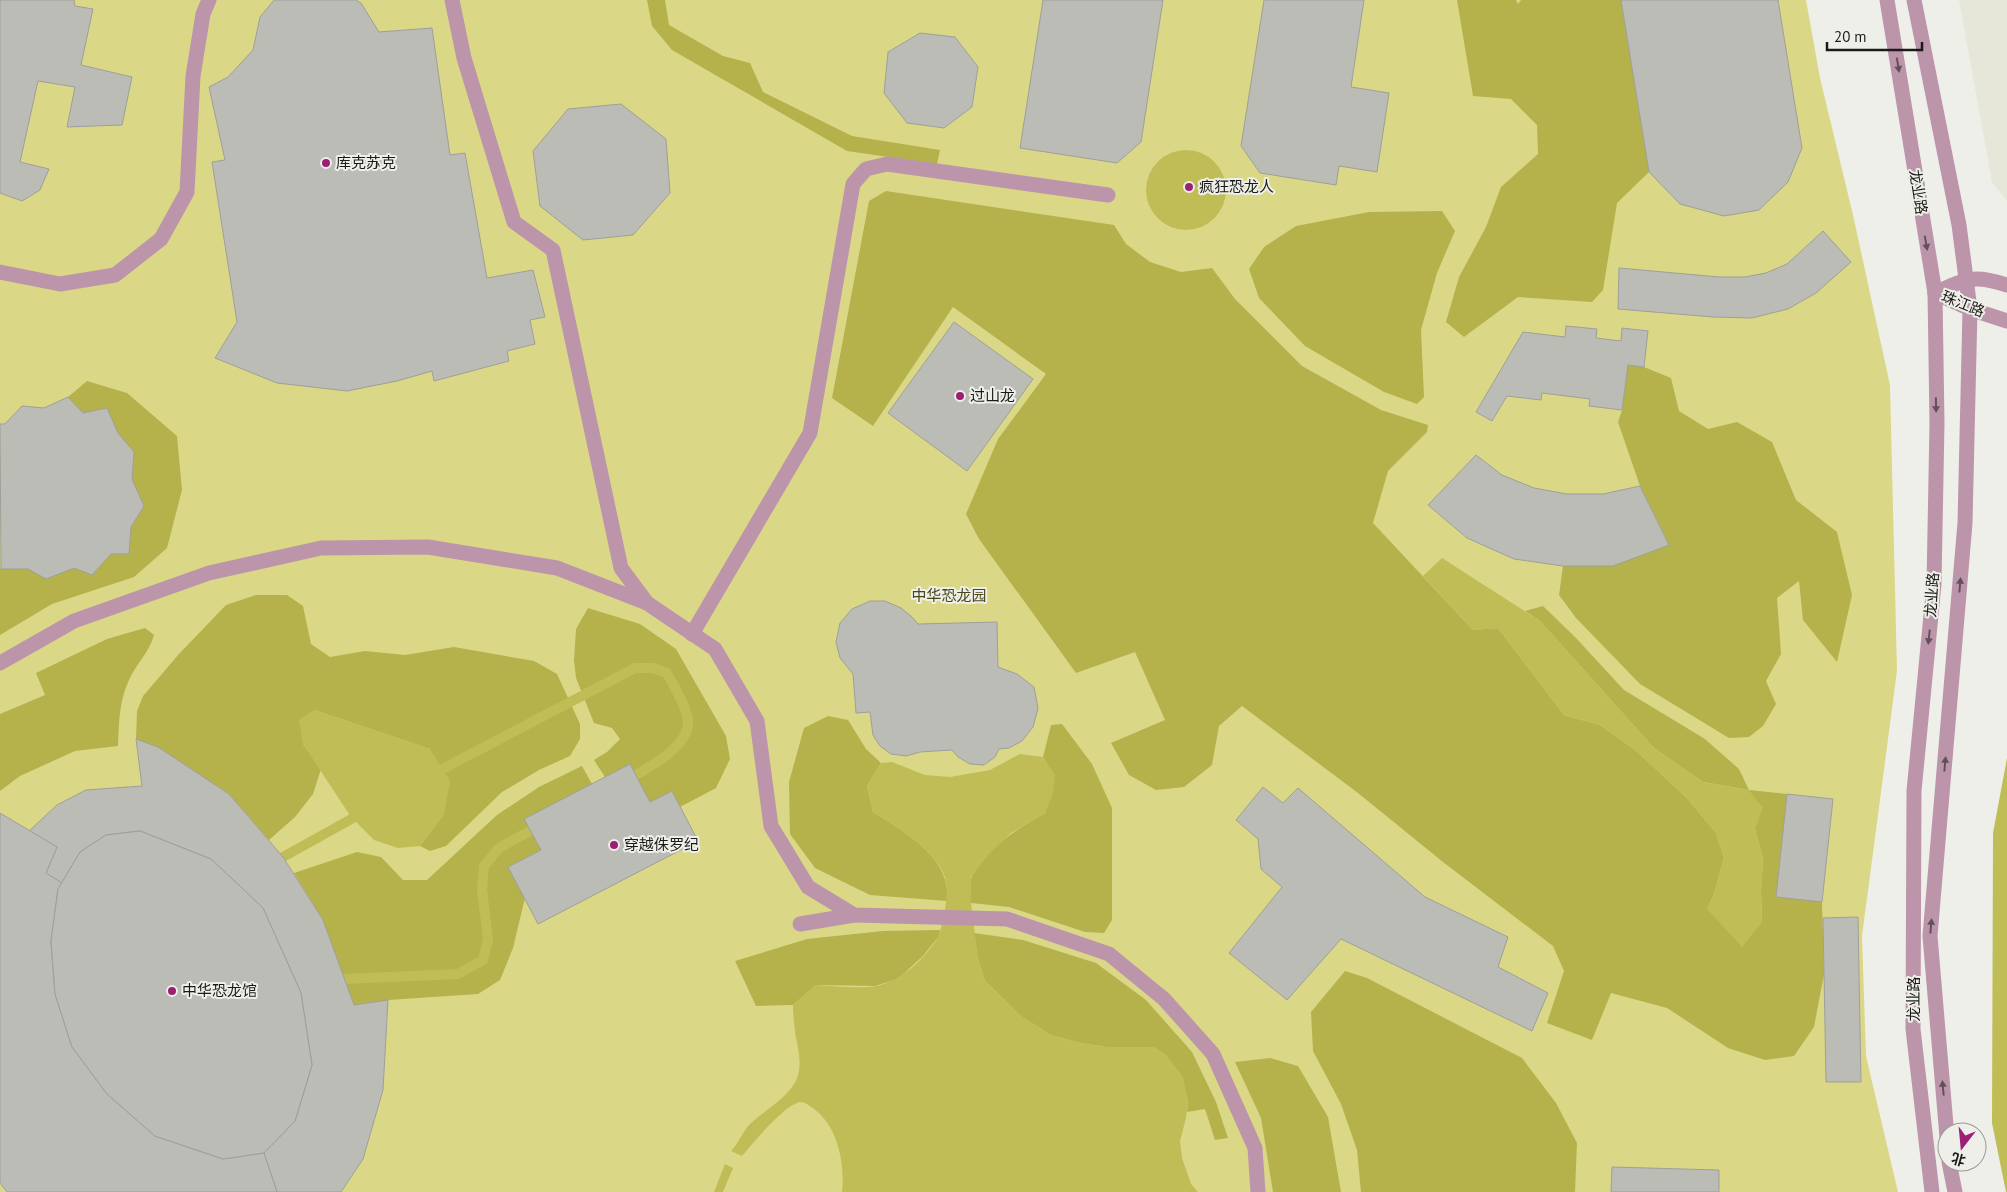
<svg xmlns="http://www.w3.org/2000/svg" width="2007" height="1192" font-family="'PT Sans','Noto Sans SC',sans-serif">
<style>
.built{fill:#e6e7d9}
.green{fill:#dad887}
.forest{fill:#b5b24b}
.water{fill:#c0bd56}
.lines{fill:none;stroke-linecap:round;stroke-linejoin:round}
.stream{stroke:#c0bd56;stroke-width:10}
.building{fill:#bcbcb6;stroke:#9e9f99}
.minor{stroke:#bd95ab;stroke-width:15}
.oneway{fill:#63515a}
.poi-dot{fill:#9c1f75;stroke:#efefea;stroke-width:2}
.labels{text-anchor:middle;stroke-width:4;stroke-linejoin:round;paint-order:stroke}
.poi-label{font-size:15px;fill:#1a1a18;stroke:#efefea;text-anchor:start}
.street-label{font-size:15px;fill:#1a1a18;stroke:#efefea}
.park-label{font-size:15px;fill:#48471c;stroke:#efefea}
</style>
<rect width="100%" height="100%" fill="#efefea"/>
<path class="built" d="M1959,0H2007V201L1992,182Z"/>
<path class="green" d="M0,0H1806L1820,78L1853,215L1890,385L1897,671L1862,936L1866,1056L1898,1192H0Z"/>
<g class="forest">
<path d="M647,0H665L669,25L723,56L750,63L763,92L852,136L940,150L937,164L847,151L672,50L652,26Z"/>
<path d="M1457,0H1516L1518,4L1521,0H1621L1649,172L1617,203L1603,290L1592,302L1518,297L1464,337L1446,322L1459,277L1486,227L1501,187L1538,154L1537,125L1511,99L1473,96Z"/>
<path d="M886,191L1114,225L1126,244L1150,262L1181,272L1212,268L1235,299L1302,366L1381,410L1428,425L1427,432L1388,471L1373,523L1473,630L1498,628L1564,715L1600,725L1634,749L1686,797L1716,833L1724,858L1714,894L1707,909L1762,922L1761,891L1763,859L1755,829L1749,790L1703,782L1654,748L1540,621L1525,611L1543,606L1575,637L1624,690L1705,739L1739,769L1749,790L1787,794L1776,896L1822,902L1824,974L1814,1027L1794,1056L1765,1060L1728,1048L1667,1008L1611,993L1592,1040L1547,1023L1564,971L1553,946L1443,862L1358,793L1242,706L1219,726L1212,765L1184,787L1156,790L1129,775L1111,743L1165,720L1135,652L1076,673L979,539L966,514L998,439L1046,374L953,307L873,426L832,398L869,201Z"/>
<path d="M1442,211L1455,231L1437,273L1421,330L1424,397L1417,404L1384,392L1305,346L1259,298L1249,269L1264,247L1296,226L1369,212Z"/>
<path d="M1628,365L1644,367L1671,378L1679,411L1708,429L1737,422L1772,442L1796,500L1837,532L1852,595L1837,662L1803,620L1799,581L1777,598L1781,654L1766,681L1776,704L1763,726L1749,737L1729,738L1640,684L1576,618L1559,595L1563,566H1613L1669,545L1640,486L1618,422L1622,410Z"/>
<path d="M87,381L127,393L177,436L182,490L167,548L134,577L52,604L0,635V566L1,569L74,568L92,575L111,554H129L131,527L144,506L132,479L134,452L118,433L107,408L83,413L68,397Z"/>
<path d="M256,595H287L303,606L311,644L330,657L365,651L405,655L454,647L534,661L557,674L580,724V739L570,756L539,770L502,792L446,846L430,851L420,846L444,814L430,749L314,710L303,744L321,769L313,794L295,817L269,840L229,794L158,747L136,739L137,711L143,696L178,655L226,605Z"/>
<path d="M588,608L640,624L676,649L726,736L730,759L716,788L680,807L650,802L630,764L605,777L594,760L607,752L620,739L612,728L594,723L576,678L574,660L576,629Z"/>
<path d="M145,628L154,635C149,653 136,664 129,680C119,701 119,723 118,746L75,751L20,776L0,791V714L45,695L36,673L107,639Z"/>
<path d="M828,716L848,720L866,749L881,763L867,786L873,812C904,832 952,857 947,901L870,895L815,868L790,834L789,782L804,728Z"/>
<path d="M1062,724L1092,764L1112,808V920L1104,933L1085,932L1009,907L971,903C971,895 969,883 972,876C987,846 1018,829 1045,813L1054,775L1043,757L1051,725Z"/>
<path d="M582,766L592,784L525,819L541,850L508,867L525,898L513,948L500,980L478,994L388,1000L354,1005L323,920L294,873L357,852L381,857L403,880H427L497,815L539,787Z"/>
<path d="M940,930L939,936L923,956L898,979L875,986L816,985L793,1005L756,1006L735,961L807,939L883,931Z"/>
<path d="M974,933L1023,940L1096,963L1146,1000L1192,1052L1216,1102L1228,1138L1215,1140L1205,1109L1187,1112L1188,1100L1166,1055L1153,1047H1106L1080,1043L1051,1035L1022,1017L985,981L978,959Z"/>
<path d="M1345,971L1367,978L1522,1058L1556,1103L1577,1143L1575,1192H1361L1357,1150L1341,1104L1313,1051L1311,1012Z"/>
<path d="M1270,1058L1298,1066L1328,1117L1341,1192H1273L1261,1118L1235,1062Z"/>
</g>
<g class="water">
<circle cx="1186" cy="190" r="40"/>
<path d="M1442,558L1540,621L1654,748L1703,782L1749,790L1763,808L1755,829L1763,859L1761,891L1762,922L1742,947L1707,909L1714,894L1724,858L1716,833L1686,797L1634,749L1600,725L1564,715L1498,628L1473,630L1423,576Z"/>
<path d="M314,710L430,749L450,781L444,814L420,846L398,848L374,840L351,817L303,744L299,720Z"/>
<path d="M1020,754L1043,757L1055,775L1053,793L1045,813L1011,833L989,854L971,877V903L978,959L985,981L1022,1017L1051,1035L1080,1043L1106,1047H1153L1166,1055L1183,1077L1188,1100L1186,1118L1180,1141L1182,1158L1191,1184L1198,1192H842C845,1163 838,1127 814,1109C808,1105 803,1100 797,1103C781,1109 753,1143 742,1156L731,1151C739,1143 743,1130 751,1123C764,1111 781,1102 792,1087C805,1070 798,1050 795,1032C794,1023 793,1014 793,1005L816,985C834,986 859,989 877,986C901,981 925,959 938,937C941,932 941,925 943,919C947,900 951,881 938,864C922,841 896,827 873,812L867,786L881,763L892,762L925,775L950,777L990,770Z"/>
<path d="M2007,758V1192H2006L1992,1123L1993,833Z"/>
<path d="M725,1164L733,1168L723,1192H714Z"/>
</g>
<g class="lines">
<g class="stream">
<path d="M431,775L635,668H653L667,673C674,686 683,701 687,715C696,745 646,769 625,781"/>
<path d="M283,857L364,812"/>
<path d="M344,979L458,974L483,960L488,939L482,889L484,866L499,848L541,825"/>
</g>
</g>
<g class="building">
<path d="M0,0H74L75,6L93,9L81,65L132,77L122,125L67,127L75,87L38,81L20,162L49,169L40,190L22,201L0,193Z"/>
<path d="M274,0H356L361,3L379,32L432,28L450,155L465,153L487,278L533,270L545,317L530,320L535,344L507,351L509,361L434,381L432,371L397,381L347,391L277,383L215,358L237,322L212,162L225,160L209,87L228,77L253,50L260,17Z"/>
<path d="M1043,0H1163L1141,142L1117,163L1020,148Z"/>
<path d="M1264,0H1364L1351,87L1389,93L1377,172L1339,166L1336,185L1260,173L1241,146Z"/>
<path d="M1621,0H1778L1802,148L1788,182L1759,210L1724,216L1680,204L1649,172Z"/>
<path d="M920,33L955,37L978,67L972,107L944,128L907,123L884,93L888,52Z"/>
<path d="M621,104L666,139L670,193L633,235L583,240L540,206L533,151L568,109Z"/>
<path d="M1823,231L1851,262L1816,293L1788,309L1752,318L1713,317L1618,309L1619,268L1719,277H1745L1766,273L1787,264Z"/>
<path d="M954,322L1033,379L967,471L888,413Z"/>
<path d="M1566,326L1597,329L1596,338L1621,341L1622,328L1648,331L1644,367L1628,365L1622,410L1589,406L1590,399L1542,393L1541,400L1507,396L1492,421L1476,412L1523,332L1565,337Z"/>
<path d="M68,397L83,413L107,408L118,433L134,452L132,479L144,506L131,527L129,554H111L92,575L74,568L46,579L28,569H1L0,424H5L22,406L44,408Z"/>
<path d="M1476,455L1502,475L1534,488L1567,494H1603L1640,486L1669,545L1613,566H1563L1514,559L1467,538L1428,505Z"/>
<path d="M870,601H885L901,608L912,617L918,624L997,622L998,667L1017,674L1034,687L1038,708L1033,727L1022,741L1009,748L999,749L995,757L984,765L970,764L958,757L952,750L920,752L906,756L891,754L880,746L873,735L870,712L856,713L853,674L840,658L836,642L840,623L852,609Z"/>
<path d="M136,739L158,747L229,794L283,857L323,920L354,1005L388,1000L383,1090L363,1159L341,1192H277L264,1153L295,1121L312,1065L301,993L263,908L211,859L140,831L106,835L80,852L62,883L46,873L57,847L29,831L57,805L86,790L142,786Z"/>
<path d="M630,764L650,802L672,791L698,841L538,924L508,867L541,850L524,819Z"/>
<path d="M1263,787L1283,803L1298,788L1425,897L1508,937L1498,967L1548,993L1532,1031L1341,939L1287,1000L1229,953L1282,887L1261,869L1258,839L1236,820Z"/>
<path d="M1787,794L1833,799L1822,902L1776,897Z"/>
<path d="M0,813L57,847L46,873L62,883L58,889L51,941L55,994L72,1047L107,1094L155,1136L223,1159L264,1153L277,1192H7L0,1183Z"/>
<path d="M140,831L211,859L263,908L301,993L312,1065L295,1121L264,1153L223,1159L155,1136L107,1094L72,1047L55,994L51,941L58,889L80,852L106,835Z"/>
<path d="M1858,917L1861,1082H1826L1823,918Z"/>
<path d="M1612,1167L1719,1170V1192H1611Z"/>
</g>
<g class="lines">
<g class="minor">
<path d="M452,0L464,58L514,222L553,250L621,568L647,603"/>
<path d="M1887,0L1935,293L1937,423L1934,584L1914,791L1913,1029L1932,1192"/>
<path d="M1914,0L1959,225L1970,309L1965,523L1930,936L1947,1137"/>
<path d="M0,272L60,284L115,275L161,239L187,192L193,76L203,14L209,0"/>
<path d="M1935,293L1970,309L2007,321"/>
<path d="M1935,293C1966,279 1973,274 2007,285"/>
<path d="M692,634L810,433L853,184L866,169L887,164L1108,195"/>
<path d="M0,663L74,621L209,573L321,548L428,547L557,568L647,603L715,649L757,721L771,826L808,887L854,915L1007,919L1109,954L1164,999L1213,1054L1255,1148L1258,1192"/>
<path d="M800,924L854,915"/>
<path d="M1949,1162L1955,1192"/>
</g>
</g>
<defs><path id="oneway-solid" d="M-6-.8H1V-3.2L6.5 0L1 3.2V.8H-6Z" transform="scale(1.25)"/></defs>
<g class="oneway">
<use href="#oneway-solid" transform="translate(1898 65) rotate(81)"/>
<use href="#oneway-solid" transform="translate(1926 243) rotate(80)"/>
<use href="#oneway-solid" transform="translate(1936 405) rotate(89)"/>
<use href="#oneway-solid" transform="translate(1960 585) rotate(-85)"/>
<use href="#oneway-solid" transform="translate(1929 637) rotate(96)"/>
<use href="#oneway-solid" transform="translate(1945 764) rotate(-85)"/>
<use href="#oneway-solid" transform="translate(1931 926) rotate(-85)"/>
<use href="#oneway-solid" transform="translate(1943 1088) rotate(-95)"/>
</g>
<g class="poi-dot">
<circle cx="326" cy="163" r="5"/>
<circle cx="1189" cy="187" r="5"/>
<circle cx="960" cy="396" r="5"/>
<circle cx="614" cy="845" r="5"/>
<circle cx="172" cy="991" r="5"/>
</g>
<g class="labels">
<g class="poi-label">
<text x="336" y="168">库克苏克</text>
<text x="1199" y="192">疯狂恐龙人</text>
<text x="970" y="401">过山龙</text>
<text x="624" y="850">穿越侏罗纪</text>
<text x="182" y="996">中华恐龙馆</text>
</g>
<g class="street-label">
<text transform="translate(1918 192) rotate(81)" y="5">龙业路</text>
<text transform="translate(1963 304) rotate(22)" y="5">珠江路</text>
<text transform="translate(1932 595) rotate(-86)" y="5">龙业路</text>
<text transform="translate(1914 999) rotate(-90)" y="5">龙业路</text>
</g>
<g class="park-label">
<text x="949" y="601">中华恐龙园</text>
</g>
</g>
<g transform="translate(1962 1147) rotate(196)"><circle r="24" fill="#efefea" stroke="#9a9a96"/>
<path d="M0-4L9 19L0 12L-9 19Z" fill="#9c1f75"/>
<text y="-8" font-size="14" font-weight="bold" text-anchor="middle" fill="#1a1a18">北</text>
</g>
<path d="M1827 42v8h95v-8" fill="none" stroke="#1a1a18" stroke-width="2.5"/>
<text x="1834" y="42" font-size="15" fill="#1a1a18" stroke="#efefea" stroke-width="4" paint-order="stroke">20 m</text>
</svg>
